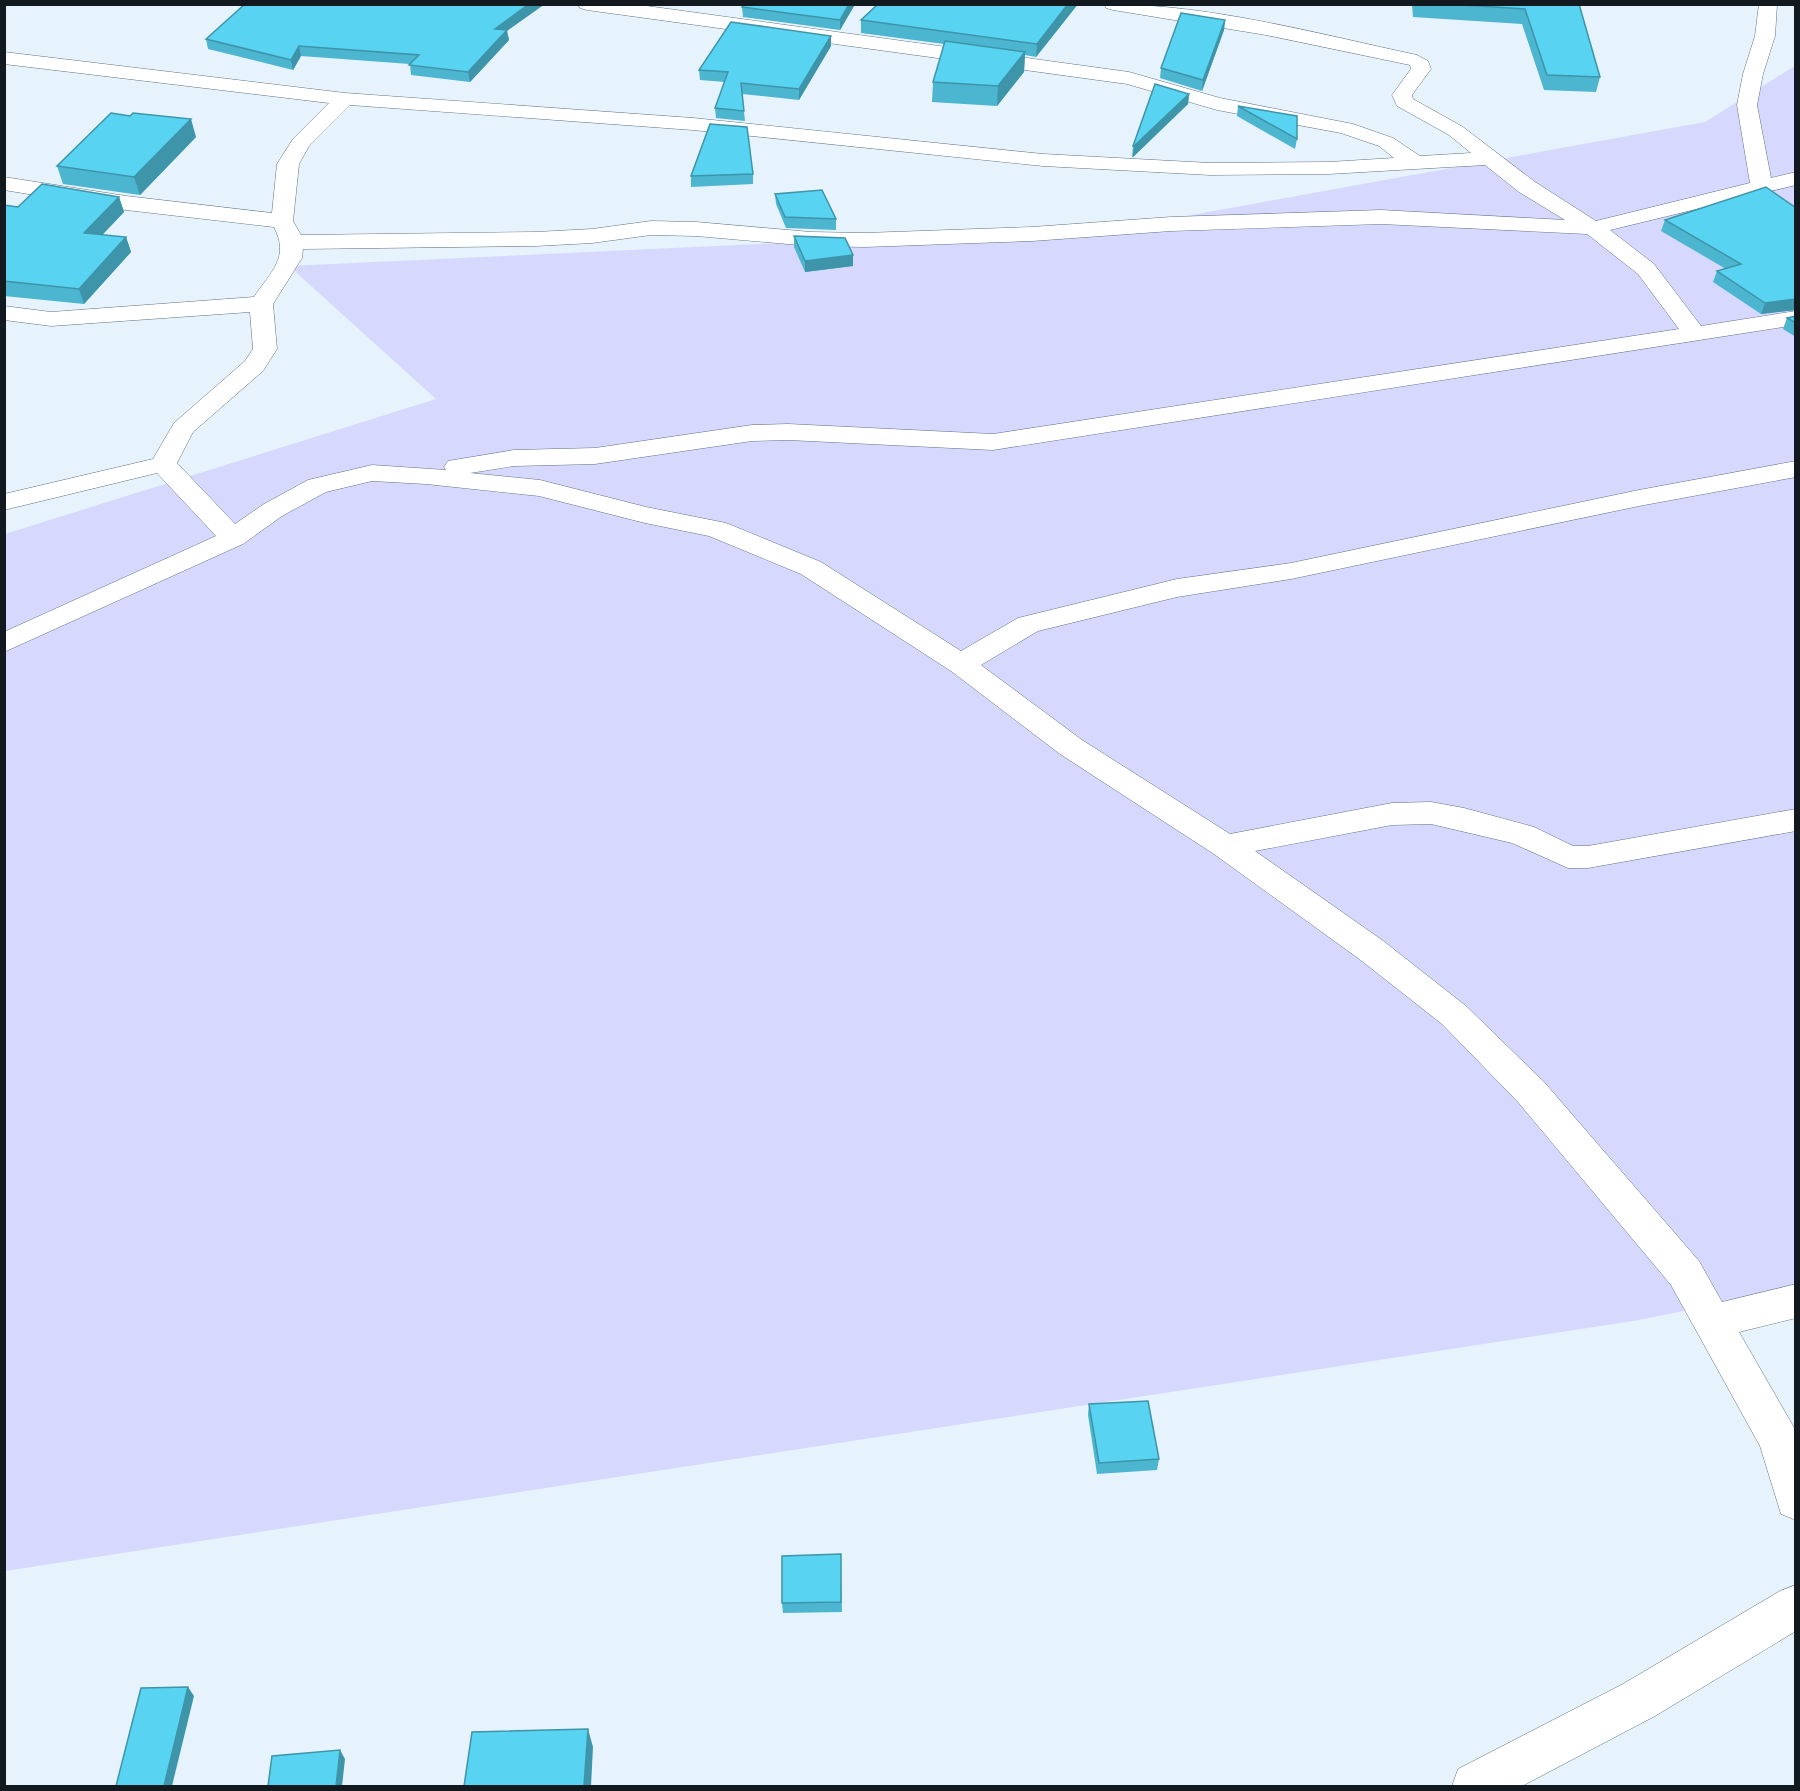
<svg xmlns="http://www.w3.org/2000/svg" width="1800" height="1791" font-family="'IBM Plex Sans',sans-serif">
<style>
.green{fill:#d6d9fd}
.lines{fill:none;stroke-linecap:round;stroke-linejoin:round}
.street-casing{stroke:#5f727f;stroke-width:1}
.street{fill:#fff;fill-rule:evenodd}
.wall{fill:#4cb5cf}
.shaded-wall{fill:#3e94a9}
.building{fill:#58d3f1;stroke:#3e94a9;stroke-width:1.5}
</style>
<rect width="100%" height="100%" fill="#e6f3fc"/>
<path class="green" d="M1795,66V1289L1633,1321L5,1571V534L436,399L289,266L1125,227L1705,122Z"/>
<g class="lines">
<defs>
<g id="street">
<path d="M578,4H632L1129,72L1220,98L1353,124L1393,138L1420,156L1471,153L1449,135L1397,106L1392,95L1411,69L1410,65L1266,35L1113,10L1106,8L1104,4C1209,4 1314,33 1417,55L1428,61L1431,69L1412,95L1413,99L1463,127L1535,182L1596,221L1750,183L1737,105L1743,74L1755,36L1759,4H1777L1775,36L1763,74L1757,105L1771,178L1796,172V185L1610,230L1654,264L1701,326L1796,311V325L993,450L788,440L752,441L595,464L514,466L470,473L540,480L646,507L726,523L821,562L961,651L1018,618L1177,579L1291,563L1639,490L1796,461V477L1639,506L1291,579L1177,597L1038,631L981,665L1082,740L1230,834L1392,803L1431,802L1464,808L1534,827L1573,846H1588L1796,809V831L1588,868H1568L1512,843L1431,824L1392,825L1255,851L1382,940L1466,1006L1544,1082L1699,1261L1722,1302L1796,1284V1318L1739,1332L1796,1431V1520L1781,1514L1760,1446L1671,1285L1518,1102L1442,1024L1358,958L1214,854L1060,754L951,671L801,574L709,536L645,523L539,496L426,484L372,481L326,492L282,516L243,544L4,652V632L216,536L157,473L4,510V494L153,459L174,423L245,361L253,349L250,312L51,326L4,320V306L51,312L254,297C271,271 290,258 274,227L126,210L4,190V177L126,196L272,213L277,164L293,139L329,103L4,64V52L345,93L693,118L1043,154L1210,163L1329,162L1394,158L1379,146L1341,133L1217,110L1127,84L587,10L580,8ZM350,105L693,130L1043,166L1210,175L1329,174L1485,165L1519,192L1565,220L1381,210L1171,217L1032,227L865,233L811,232L696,222L651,221L592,229L536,232L301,235L293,221L299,164L309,146ZM1381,224L1587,234L1638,274L1679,329L993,434L788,424L752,425L595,448L514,450L448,461L444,467L446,470L372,465L308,480L264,504L235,524L177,463L193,432L263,371L277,349L273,304L302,258L303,249L536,246L592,243L651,235L696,236L811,246L865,247L1032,241L1171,231Z"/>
<path d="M1796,1585V1631L1655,1716L1522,1786H1452L1458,1769L1623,1684L1780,1591Z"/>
</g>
</defs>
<use href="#street" class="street-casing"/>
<use href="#street" class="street"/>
</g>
<g class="wall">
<path d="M744,4H854V6L840,30L743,17L742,7Z"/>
<path d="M1078,4L1036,57L1025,55L1024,72L997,106L932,102L933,82L944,44L861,33V20Z"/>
<path d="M1412,4H1579L1600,77L1596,92L1544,90L1522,24L1413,17Z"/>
<path d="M1225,20L1224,30L1202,91L1160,78L1161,68Z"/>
<path d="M507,31L509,40L470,82L411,75L410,64L301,56L293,70L208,49L206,39Z"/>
<path d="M831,36V46L799,100L742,94L745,121L716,118L715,108L725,82L700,80L699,70Z"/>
<path d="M1189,94L1188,104L1133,157H1132L1133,146Z"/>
<path d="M1238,106L1297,139L1295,149L1237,116Z"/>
<path d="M196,137L140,195L63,184L57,166Z"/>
<path d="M753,174V184L691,187V176Z"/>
<path d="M775,194L836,219V230L786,228L776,204Z"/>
<path d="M119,197L124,212L102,235L126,237L131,252L84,304L4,296V205L18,207Z"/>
<path d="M1796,208V310L1761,314L1713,282L1717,271L1726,269L1661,231L1665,220Z"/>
<path d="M794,236L853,255V266L805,272L794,247Z"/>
<path d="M1796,316V337L1783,329L1787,318Z"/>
<path d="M1089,1404L1159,1459L1157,1470L1097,1474L1088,1415Z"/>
<path d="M841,1565L842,1612L783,1613L782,1603Z"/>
</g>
<g class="shaded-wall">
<path d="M529,4H545L507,31L509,40L470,82L468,72L495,29Z"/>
<path d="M849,4H854V6L840,30V20Z"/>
<path d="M1068,4H1078L1036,57L1037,44Z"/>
<path d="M1225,20L1224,30L1202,91L1203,80Z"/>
<path d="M831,36V46L799,100V89Z"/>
<path d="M299,46L301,56L293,70L291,60Z"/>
<path d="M1025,52L1024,72L997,106L998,86Z"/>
<path d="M1189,94L1188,104L1133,157L1134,146Z"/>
<path d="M191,119L196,137L140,195L134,177Z"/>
<path d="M119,197L124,212L89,249L84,233Z"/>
<path d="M126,237L131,252L84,304L79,289Z"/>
<path d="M853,255V266L805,272V261Z"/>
<path d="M1796,299V310L1761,314L1765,303Z"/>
<path d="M188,1687L194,1696L172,1786H164Z"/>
<path d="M588,1729L593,1747L591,1786H584Z"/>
<path d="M340,1750L345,1759L342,1786H336Z"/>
</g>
<g class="building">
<path d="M245,4H529L495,29L507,30L468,72L409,65L419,55L299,46L291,60L206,39Z"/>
<path d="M744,4H849L840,20L742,7Z"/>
<path d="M878,4H1068L1037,44L861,20Z"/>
<path d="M1448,4H1579L1600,77L1547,75L1525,9Z"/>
<path d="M1181,13L1225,20L1203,80L1161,68Z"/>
<path d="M731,22L831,36L799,89L741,83L744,111L715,108L728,72L699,70Z"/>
<path d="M945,41L1025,52L998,86L933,82Z"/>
<path d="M1155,84L1189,94L1134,146H1133Z"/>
<path d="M1238,106L1297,116V139Z"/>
<path d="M111,113L130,116L133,113L191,119L134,177L57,166Z"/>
<path d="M710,124L747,127L753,174L691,176Z"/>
<path d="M42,184L119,197L84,233L126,237L79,289L4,281V205L18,207Z"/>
<path d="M1766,187L1796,208V299L1765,303L1717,271L1741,264L1665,220Z"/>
<path d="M822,190L836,219L785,217L775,194Z"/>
<path d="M794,236L845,238L853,255L805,261Z"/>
<path d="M1796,316V323L1787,318Z"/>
<path d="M1148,1401L1159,1459L1099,1463L1089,1404Z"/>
<path d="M841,1554V1602L782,1603V1556Z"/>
<path d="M188,1687L164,1786H116L141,1688Z"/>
<path d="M588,1729L584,1786H464L472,1732Z"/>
<path d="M340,1750L336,1786H268L272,1756Z"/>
</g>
<rect width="1800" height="1791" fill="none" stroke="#121a1f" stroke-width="12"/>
</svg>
